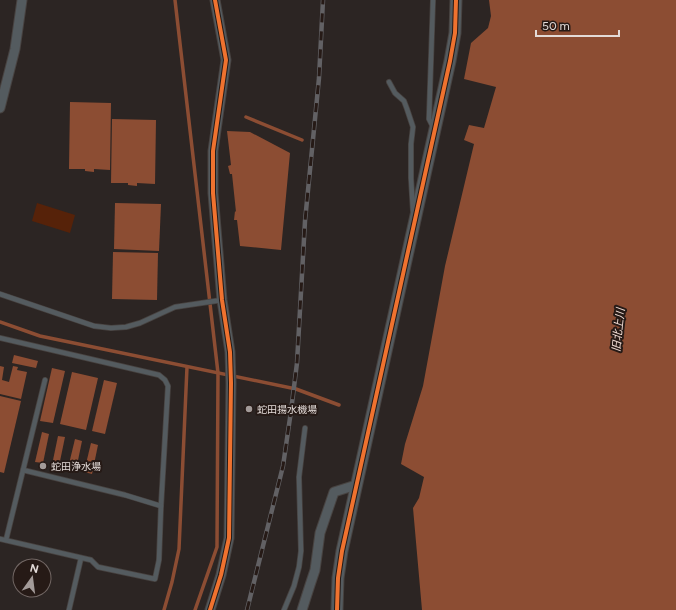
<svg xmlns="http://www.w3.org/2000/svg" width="676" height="610" font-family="Figtree,'Noto Sans JP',sans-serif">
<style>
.green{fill:#562209}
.water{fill:#8c4d33}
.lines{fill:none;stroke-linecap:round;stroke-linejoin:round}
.stream{stroke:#8c4d33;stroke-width:3.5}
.service-casing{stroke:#484341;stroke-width:6}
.minor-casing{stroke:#484341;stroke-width:11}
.tertiary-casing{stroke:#484341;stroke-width:13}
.service{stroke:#545b5f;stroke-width:4.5}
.minor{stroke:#545b5f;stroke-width:9}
.tertiary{stroke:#545b5f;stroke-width:11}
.rail-casing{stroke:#626164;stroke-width:4.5}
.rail{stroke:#261a16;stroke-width:3;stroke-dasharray:9;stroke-linecap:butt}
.cycleway-casing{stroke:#261a16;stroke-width:6}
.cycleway{stroke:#ef722f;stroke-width:4}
.poi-dot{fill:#a39b99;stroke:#261a16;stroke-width:1.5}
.labels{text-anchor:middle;stroke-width:4;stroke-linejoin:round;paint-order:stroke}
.poi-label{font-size:10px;fill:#e3dbd8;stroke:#261a16;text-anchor:start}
.water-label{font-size:11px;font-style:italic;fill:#f4dfd7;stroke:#261a16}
</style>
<rect width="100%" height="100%" fill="#2c2523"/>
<path class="green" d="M37,203L75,215L70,233L32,221Z"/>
<g class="water">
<path d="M489,0H676V610H422L413,508L419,498L424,477L401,464L405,444L423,386L445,266L474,144L464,140L469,125L484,128L496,87L464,79L471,43L488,28L491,16Z"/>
<path d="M70,102L111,103L110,170L94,169V172L85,171V169H69Z"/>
<path d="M112,119L156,120L155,184L137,183V186L128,185V183H111Z"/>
<path d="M227,131L250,132L290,153L281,250L240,246L237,220H234L235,211L236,212L232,174H230L228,166L231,165Z"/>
<path d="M115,203L161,204L159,251L114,249Z"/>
<path d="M113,252L158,253L157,300L112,299Z"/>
<path d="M14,355L38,361L36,368L12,363Z"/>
<path d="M0,366L4,367L2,380L9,382L13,366L18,367L17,370L27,372L21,399L0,394Z"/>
<path d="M52,368L65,371L53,423L40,421Z"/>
<path d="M72,372L98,378L86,430L60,424Z"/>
<path d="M104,380L117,383L105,434L92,431Z"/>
<path d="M0,396L21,401L4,473L0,472Z"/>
<path d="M42,432L49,434L43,463L35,462Z"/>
<path d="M58,436L65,437L59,466L52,465Z"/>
<path d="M75,439L82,441L76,470L68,468Z"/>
<path d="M91,443L98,445L92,474L84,472Z"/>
</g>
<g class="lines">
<g class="stream">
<path d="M175,0L218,373L217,547L195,610"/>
<path d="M246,117L302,140"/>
<path d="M0,322L40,336L296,389L339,405"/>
<path d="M164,610L172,582L179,549L187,367"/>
</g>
<defs>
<g id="service">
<path d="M433,0L429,119L433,127"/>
<path d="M389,82L395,93L404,101L407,109L413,127L411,144V178L413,211"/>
<path d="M0,294L94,326L111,328L126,327L140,323L175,307L222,300"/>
<path d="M0,338L159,375L165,380L168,386L161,506L159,560L155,579L98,567L91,560L0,539"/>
<path d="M23,470L125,495L161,506"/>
<path d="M6,540L45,380"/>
<path d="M69,610L81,558"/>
<path d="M284,610L294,586L299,567L301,551L299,477L305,428"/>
</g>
<g id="minor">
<path d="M0,108L15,49L22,0"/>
<path d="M210,610L221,575L229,538L231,383L230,352L222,300L213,193V151L226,60L215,0"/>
<path d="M302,610L310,585L315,570L320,533L334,492L356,485"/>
</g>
<path id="tertiary" d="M337,610L338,578L342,551L450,61L455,33L456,0"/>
</defs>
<use href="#service" class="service-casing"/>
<use href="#minor" class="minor-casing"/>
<use href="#tertiary" class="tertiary-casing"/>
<use href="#service" class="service"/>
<use href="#minor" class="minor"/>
<use href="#tertiary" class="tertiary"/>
<defs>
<path id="rail" d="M247,610L283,466L291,411L297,363L305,221L319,78L323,0"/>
</defs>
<use href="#rail" class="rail-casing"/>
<use href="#rail" class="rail"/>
<defs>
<g id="cycleway">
<path d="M210,610L221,575L229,538L231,383L230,352L222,300L213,193V151L226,60L215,0"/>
<path d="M337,610L338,578L342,551L450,61L455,33L456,0"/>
</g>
</defs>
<use href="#cycleway" class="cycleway-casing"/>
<use href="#cycleway" class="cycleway"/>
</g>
<g class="poi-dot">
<circle cx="249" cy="409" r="4"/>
<circle cx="43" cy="466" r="4"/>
</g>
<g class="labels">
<g class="poi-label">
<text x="257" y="413">蛇田揚水機場</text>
<text x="51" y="470">蛇田浄水場</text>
</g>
<g class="water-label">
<text transform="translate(618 330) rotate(-84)" y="4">旧北上川</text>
</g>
</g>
<g transform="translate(32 578) rotate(14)"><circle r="19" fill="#261a16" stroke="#726764"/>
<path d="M0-3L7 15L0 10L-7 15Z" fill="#a39b99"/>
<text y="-6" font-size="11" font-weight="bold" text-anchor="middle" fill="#e3dbd8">N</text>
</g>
<path d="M536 30v6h83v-6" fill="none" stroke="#e3dbd8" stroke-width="2"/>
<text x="542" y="30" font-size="12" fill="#e3dbd8" stroke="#261a16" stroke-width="3" paint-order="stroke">50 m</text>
</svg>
